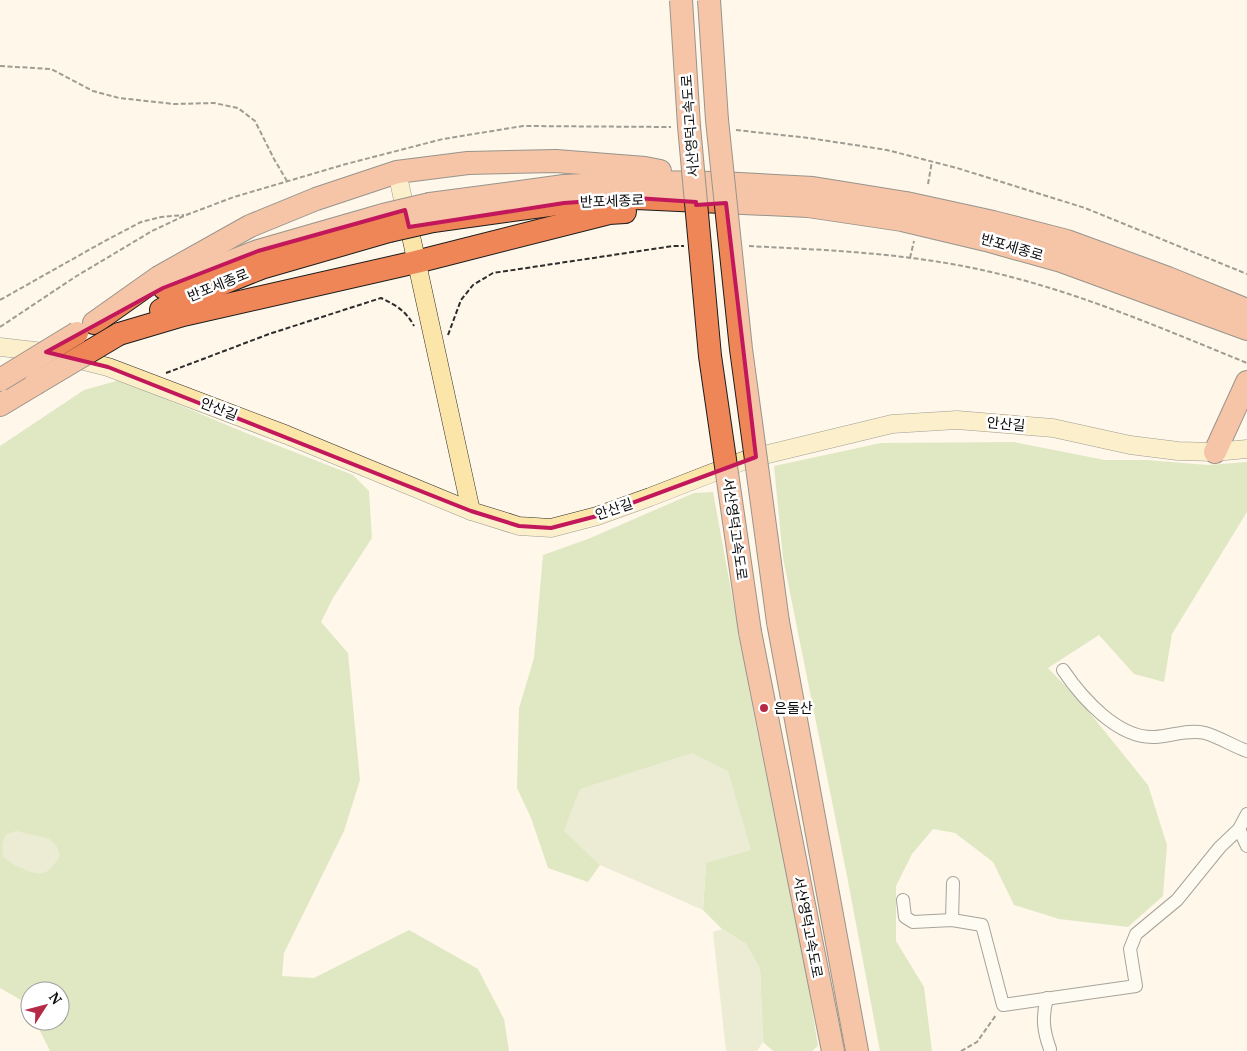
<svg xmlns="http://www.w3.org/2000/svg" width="1247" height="1051" font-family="'PT Serif','Noto Sans KR',serif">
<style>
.forest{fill:#bdd696}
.cemetery{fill:#d8debd}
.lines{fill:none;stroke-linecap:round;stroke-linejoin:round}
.street-casing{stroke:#3e3e3e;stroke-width:14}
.secondary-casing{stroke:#2d2d2d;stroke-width:19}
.highway-casing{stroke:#1c1c1c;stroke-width:24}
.path{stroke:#2d2d2d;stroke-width:2;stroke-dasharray:5 2.5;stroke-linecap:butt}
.street{stroke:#fff;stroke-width:12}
.secondary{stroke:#fbe5a8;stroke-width:18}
.highway{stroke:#ee8658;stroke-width:22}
.highway-bridge-casing{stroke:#1c1c1c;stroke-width:24;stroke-linecap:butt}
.highway-bridge{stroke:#ee8658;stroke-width:22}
.marked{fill:none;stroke:#c2185b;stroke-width:4;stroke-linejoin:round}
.poi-dot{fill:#b42a46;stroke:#fff;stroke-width:2}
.labels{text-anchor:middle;stroke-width:5;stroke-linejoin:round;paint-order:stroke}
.street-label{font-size:14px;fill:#0b0b0b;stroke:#fff}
.poi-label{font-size:14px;fill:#0b0b0b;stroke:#fff;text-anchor:start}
</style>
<rect width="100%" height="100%" fill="#fef7ea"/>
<g class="forest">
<path d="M120,380L246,433L353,475L369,491L372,538L333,598L321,622L348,653L360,780L344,831L284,953L282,976L314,978L409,930L478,969L504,1019L509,1051H50L35,1021H60V991H30V1010L26,1003L0,988V446L84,390Z"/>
<path d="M1014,442L1105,460H1146L1208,465L1247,462V512L1172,634L1164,682L1134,674L1099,635L1048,668L1081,702L1148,785L1167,845L1163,896L1128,927L1059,919L1014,905L993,862L955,833L933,829L912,854L896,886V941L924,987L932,1051H880L847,876L783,558L774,466L881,443Z"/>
<path d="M713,492L756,726L806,971L818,1046L812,1051H773L763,1042L760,969L746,944L722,929L703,910L706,863L564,830L600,865L588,882L548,868L531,818L517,788L519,708L534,658L543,555L588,539L694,493Z"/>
</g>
<g class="cemetery">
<path d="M692,753L728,771L751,850L706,863L703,910L600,865L564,830L580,789Z"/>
<path d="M16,831L50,839L56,845L60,856C49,873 43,878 24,869C16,866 10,863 3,856L2,844L6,834Z"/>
<path d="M722,929L746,944L760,969L763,1042L757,1051H726L713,932Z"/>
</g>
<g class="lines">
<defs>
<g id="street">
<path d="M1063,670C1082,698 1118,739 1155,737C1171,736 1189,729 1205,733C1219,737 1233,746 1247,751"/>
<path d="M1239,829L1247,846"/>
<path d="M903,900L905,917L913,922L952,920L982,925L1003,1005L1136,986L1130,949L1136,934L1177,900L1220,847L1239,829L1247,814"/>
<path d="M952,920L953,883"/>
<path d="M1047,998C1042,1017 1043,1030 1050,1049"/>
</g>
<g id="secondary">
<path d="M397,172L471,511"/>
<path d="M0,347L52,353L108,367L287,435L471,511L519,526L551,528L597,516L650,497L748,459L892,424L957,420L1053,428L1130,445L1178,451L1215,452L1247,449"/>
</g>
<g id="highway">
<path d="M430,204L564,186L642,182L720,183L813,188L906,203L993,222L1067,241L1168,278L1247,310"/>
<path d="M433,221L564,203L636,198L808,206L902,220L986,240L1061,261L1247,329"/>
<path d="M164,288L258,251L383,215"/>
<path d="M161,310L171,304L261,268L389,231"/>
<path d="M94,323L159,277L250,226L316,199L397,172L468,163L556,161L645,168L660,171"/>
<path d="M119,334L183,315L416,262L609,213L625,212"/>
<path d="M0,405L35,384"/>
<path d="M1215,452L1247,382"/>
<path d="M778,622L857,1051"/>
<path d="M750,632L833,1051"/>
</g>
</defs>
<use href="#street" class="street-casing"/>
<use href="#secondary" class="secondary-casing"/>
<use href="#highway" class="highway-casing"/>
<g class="path">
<path d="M0,66L51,69L93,91L119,98L174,104L214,103L238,108L255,121L274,159L287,181"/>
<path d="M736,130L809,138L887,150L957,168L1085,208L1247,274"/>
<path d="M928,184L932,161"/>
<path d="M749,246C827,250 905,253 982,270C1074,290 1161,328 1247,363"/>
<path d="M910,258L914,241"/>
<path d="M0,300L103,242L141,222L161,217L184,215"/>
<path d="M0,327L75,277L152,231L186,215L234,197L346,164L443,139L523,126L671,127"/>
<path d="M448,335L461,300L473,285L493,273L673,246H684"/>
<path d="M166,373L269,334L381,298C396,305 406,311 414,326"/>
<path d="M961,1051L977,1042L996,1015"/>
</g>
<use href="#street" class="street"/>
<use href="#secondary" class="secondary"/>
<use href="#highway" class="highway"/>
<defs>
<g id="highway-bridge">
<path d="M681,0L689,126L710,356L750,632"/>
<path d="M709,0L717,120L741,349L778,622"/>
<path d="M383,215L430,204"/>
<path d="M389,231L433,221"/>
<path d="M0,380L77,333"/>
<path d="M35,384L119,334"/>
</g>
</defs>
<use href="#highway-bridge" class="highway-bridge-casing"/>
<use href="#highway-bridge" class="highway-bridge"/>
</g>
<path d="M0 0H1247V1051H0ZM636,198L696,202V205L726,203L756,457L597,516L551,528L519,526L471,511L108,367L46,352L163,288L258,251L405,210L409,227L564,203Z" fill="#fef7ea" fill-opacity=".55" fill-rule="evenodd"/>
<path class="marked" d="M636,198L696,202V205L726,203L756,457L597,516L551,528L519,526L471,511L108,367L46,352L163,288L258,251L405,210L409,227L564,203Z"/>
<circle class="poi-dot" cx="764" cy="708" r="5"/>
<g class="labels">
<g class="street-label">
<text transform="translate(690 126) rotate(-94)" y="5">서산영덕고속도로</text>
<text transform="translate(612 201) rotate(-2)" y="5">반포세종로</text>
<text transform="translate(1012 247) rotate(16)" y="5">반포세종로</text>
<text transform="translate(218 285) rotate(-22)" y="5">반포세종로</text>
<text transform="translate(219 409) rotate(21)" y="5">안산길</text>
<text transform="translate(1006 424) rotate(5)" y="5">안산길</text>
<text transform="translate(614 509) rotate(-19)" y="5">안산길</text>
<text transform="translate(735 529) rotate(82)" y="5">서산영덕고속도로</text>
<text transform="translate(808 927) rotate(79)" y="5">서산영덕고속도로</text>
</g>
<g class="poi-label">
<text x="774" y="713">은둘산</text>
</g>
</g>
<g transform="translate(45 1006) rotate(54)"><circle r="24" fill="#ffffff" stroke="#9d9d9d"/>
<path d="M0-4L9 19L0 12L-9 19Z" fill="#b42a46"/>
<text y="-8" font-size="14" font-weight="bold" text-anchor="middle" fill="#0b0b0b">N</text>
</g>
</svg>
